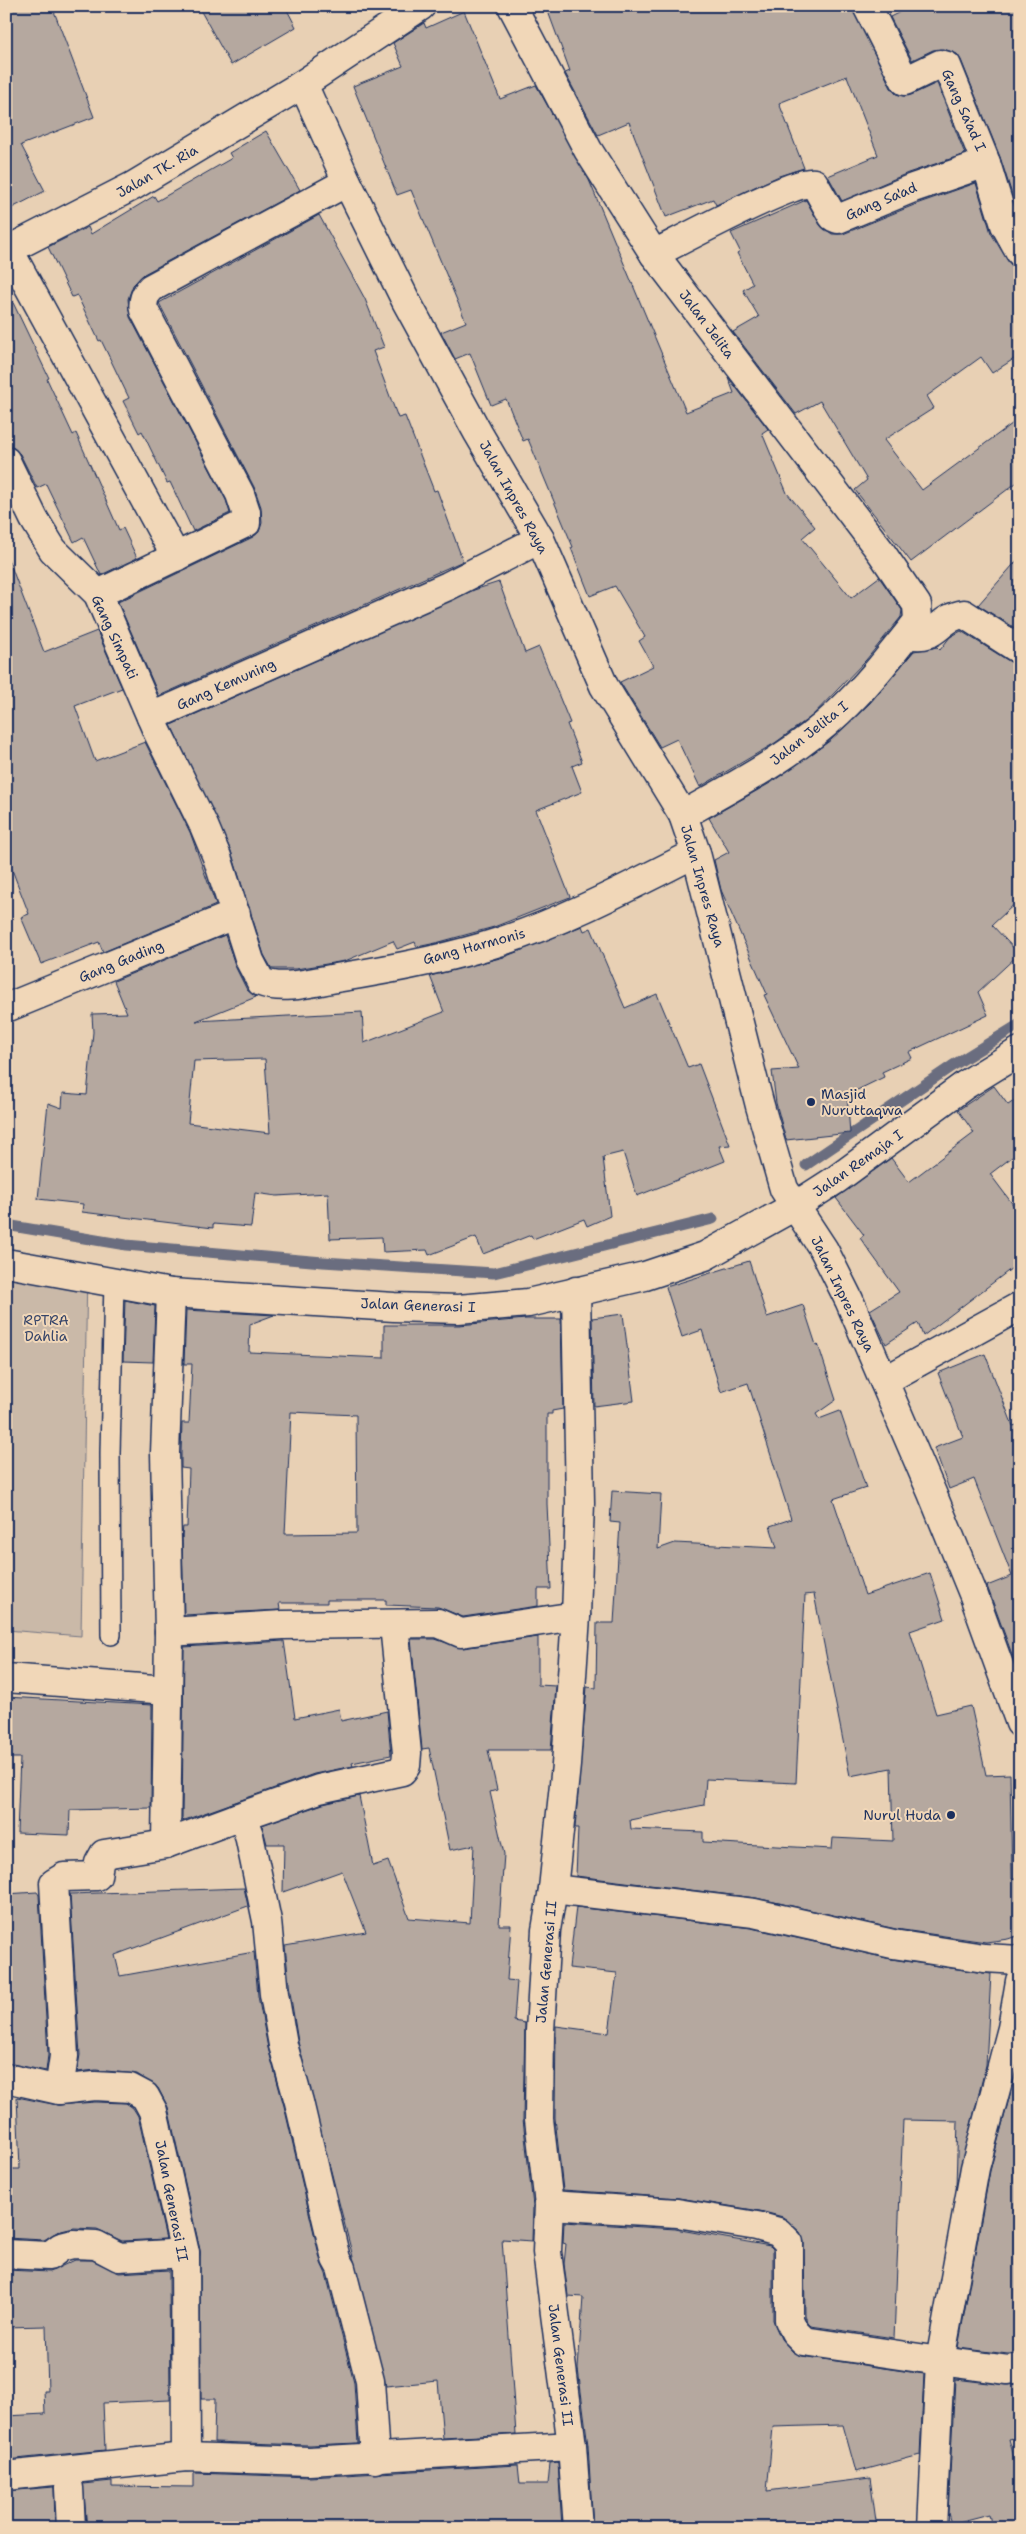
<svg xmlns="http://www.w3.org/2000/svg" width="1026" height="2534" font-family="'Shantell Sans',sans-serif">
<style>
.green{fill:#cab9a8;stroke:#727483}
.lines{fill:none;stroke-linecap:round;stroke-linejoin:round}
.stream{stroke:#6a6d7f;stroke-width:11}
.building{fill:#b5a89f;stroke:#1b2f5e;fill-rule:evenodd}
.service-casing{stroke:#1b2f5e;stroke-width:22}
.minor-casing{stroke:#1b2f5e;stroke-width:31}
.tertiary-casing{stroke:#1b2f5e;stroke-width:31}
.service{stroke:#f1d7b8;stroke-width:19}
.minor{stroke:#f1d7b8;stroke-width:28}
.tertiary{stroke:#f1d7b8;stroke-width:28}
.poi-dot{fill:#1b2f5e;stroke:#f1d7b8;stroke-width:2}
.labels{text-anchor:middle;stroke-width:4;stroke-linejoin:round;paint-order:stroke}
.street-label{font-size:14px;fill:#1b2f5e;stroke:#f1d7b8}
.poi-label{font-size:14px;fill:#1b2f5e;stroke:#f1d7b8;text-anchor:start}
.park-label{font-size:14px;fill:#354469;stroke:#f1d7b8}
</style>
<rect width="100%" height="100%" fill="#e8d0b4"/>
<filter id="ink" filterUnits="userSpaceOnUse"><feTurbulence type="fractalNoise" baseFrequency=".02" numOctaves="2"/><feDisplacementMap in="SourceGraphic" scale="10" xChannelSelector="R" yChannelSelector="G"/><feConvolveMatrix kernelMatrix="1 2 1 2 8 2 1 2 1" color-interpolation-filters="sRGB"/></filter>
<g filter="url(#ink)">
<path class="green" d="M6,1260L87,1268L81,1636L6,1630Z"/>
<g class="lines">
<g class="stream">
<path d="M806,1165L952,1066L1020,1024"/>
<path d="M6,1225L126,1245L323,1262L494,1273L713,1219"/>
</g>
</g>
<g class="building">
<path d="M6,6H52L94,117L21,145L45,191L6,211Z"/>
<path d="M198,6H285L296,27L231,65Z"/>
<path d="M546,6H852L891,88L896,94L904,96L911,95L937,83L965,154L908,173L842,201L828,176L878,155L847,76L779,103L804,168L779,176L716,205L713,199L666,217L629,122L598,135L565,73L570,71Z"/>
<path d="M912,6H1020V219L1000,157L961,60L957,54L944,49L933,50L912,60L890,17Z"/>
<path d="M464,11L500,99L536,85L589,180L686,412L734,393L728,377L768,429L762,433L787,493L815,527L802,538L851,598L879,577L902,610L901,617L866,660L812,716L775,743L700,787L677,739L660,747L620,682L653,666L639,641L645,637L615,586L590,596L571,548L573,547L528,439L523,441L506,399L491,405L470,353L455,359L441,332L466,322L411,190L397,195L353,86L403,66L393,43L424,23L426,28Z"/>
<path d="M266,131L300,190L144,274L133,285L128,299L130,317L226,500L230,513L193,531L170,482L167,483L142,431L139,433L123,401L129,398L101,340L99,341L77,295L72,297L48,247L88,227L91,234L154,196L157,201L232,158L229,153Z"/>
<path d="M976,183L991,233L1007,260L1012,266L1020,268V355L992,373L981,357L927,396L934,408L884,440L922,490L1020,418V480L911,562L855,490L867,480L820,401L796,414L733,332L759,317L743,290L753,284L737,253L740,251L731,233L806,200L820,225L832,234H843L919,203Z"/>
<path d="M319,215L365,299L384,347L373,351L398,418L405,416L434,491L437,490L463,561L159,696L118,602L253,537L259,532L262,523L261,507L254,487L159,303Z"/>
<path d="M6,288L49,378L47,379L73,435L76,433L119,530L123,528L137,558L101,575L83,537L74,542L46,484L37,488L20,454L14,448L6,446Z"/>
<path d="M1020,557V631L978,605Z"/>
<path d="M6,561H9L44,652L97,631L122,688L75,706L95,761L145,742L190,832L216,905L103,952L99,942L41,964L21,917L29,914L6,854Z"/>
<path d="M499,582L525,653L539,647L570,723L567,724L582,762L572,766L582,792L536,810L570,897L494,927L436,943L417,947L415,942L397,949L393,941L345,961L296,969H272L264,955L231,851L171,725L474,590Z"/>
<path d="M961,631L1012,663L1020,666V899L992,925L1019,954L978,992L988,1015L909,1052L912,1058L882,1072L884,1077L847,1095L850,1133L786,1140L776,1103L772,1071L799,1069L764,995L767,994L721,890L714,860L729,852L709,818L772,782L831,740L870,703L914,651L937,647L940,650L950,637Z"/>
<path d="M582,926L584,931L591,928L625,1008L657,994L688,1068L699,1064L730,1145L719,1146L725,1161L637,1196L623,1152L603,1157L610,1216L587,1226L584,1219L533,1239L531,1235L483,1254L476,1237L429,1255L427,1250L383,1252L382,1237L330,1239L328,1193L277,1196L255,1193L251,1227L213,1224V1228L82,1212L83,1204L38,1199L48,1103L62,1108L63,1093L87,1095L93,1032L92,1014L127,1013L114,981L225,935L236,968L247,990L256,997L196,1021L362,1012L364,1043L444,1012L430,976L504,957ZM265,1059L270,1133L188,1123L194,1061Z"/>
<path d="M994,1086L1008,1105L1020,1097V1151L990,1174L1020,1214V1262L923,1336L918,1323L886,1344L870,1310L899,1292L860,1238L864,1235L836,1198L891,1158L909,1182L974,1133L958,1110Z"/>
<path d="M749,1261L767,1317L803,1305L816,1345L818,1344L836,1400L816,1414L819,1419L840,1411L866,1488L833,1499L865,1595L930,1573L945,1619L910,1631L936,1714L971,1706L986,1775L1010,1774L1012,1879L1020,1876V1935L1008,1939L986,1942L896,1929L756,1898L576,1876L578,1828H575L587,1687L596,1688L597,1623H614L620,1523L610,1522L612,1491L661,1494L658,1549L675,1543L777,1548L770,1526L791,1519L748,1383L721,1392L702,1330L682,1337L666,1287ZM814,1594L850,1776L891,1768L893,1841L833,1838L832,1849L703,1842V1832L631,1829L630,1820L704,1805L706,1779L796,1783L805,1595Z"/>
<path d="M125,1300L155,1306L153,1362L123,1361Z"/>
<path d="M186,1310L274,1315L250,1324L249,1352L384,1358V1325H459L526,1319H561L563,1409L552,1411V1414H547V1504L551,1589H538V1606L463,1617L438,1607L386,1605V1600H327V1603H279L280,1610L184,1615L182,1535L183,1527H187L189,1469L181,1468V1453L182,1423H189L192,1364H184ZM291,1412L356,1415L357,1533L285,1534Z"/>
<path d="M623,1314L634,1401L594,1406L592,1318Z"/>
<path d="M985,1354L1013,1426L1020,1424V1676L987,1586L1012,1576L974,1479L949,1489L934,1448L963,1437L938,1373Z"/>
<path d="M538,1637V1685L556,1686L551,1750H488L497,1790L490,1792L504,1854L499,1925H511L507,1980L517,1981L514,2021L525,2023L523,2119L533,2206L532,2241L502,2239L516,2434L443,2438L438,2381L386,2386L298,2042L290,1992L285,1946L366,1932L342,1871L283,1892L284,1844H267L262,1825L323,1804L359,1796L373,1866L388,1861L409,1918L470,1923L474,1845L450,1850L429,1748L422,1749L411,1639H435L463,1648Z"/>
<path d="M284,1641L295,1718L339,1709L341,1721L387,1711L391,1755L352,1763L353,1766L314,1774L182,1821L184,1647Z"/>
<path d="M6,1697L152,1705L151,1808L70,1810L69,1835L17,1833L20,1758H6Z"/>
<path d="M244,1888L248,1906L115,1955L120,1976L254,1952L258,1996L268,2048L284,2106L321,2263L326,2274L354,2383L358,2443L309,2445L214,2442L215,2399H201L200,2250L168,2107L158,2088L137,2074L96,2070L77,2072L80,2055L70,1894Z"/>
<path d="M37,1892L39,1895L48,2055L46,2071L8,2063L6,1894Z"/>
<path d="M576,1907L751,1928L891,1959L991,1974L986,2065L956,2186L958,2121L903,2120L894,2338L811,2326L808,2323L805,2316L804,2242L800,2232L783,2217L760,2211L679,2198L563,2190L555,2118L556,2026L609,2033L617,1973L569,1968Z"/>
<path d="M1016,2072H1020V2353L1008,2354L958,2348L990,2171Z"/>
<path d="M17,2097L57,2105L95,2102L126,2103L133,2108L138,2116L166,2239L122,2241L97,2229L74,2228L57,2232L44,2240L6,2238V2203H9L8,2169H20Z"/>
<path d="M564,2222L675,2229L770,2246L773,2249V2320L781,2339L793,2352L802,2356L924,2374L920,2455L856,2472L843,2425L773,2427L767,2491L870,2478L877,2528H593L588,2445L578,2369L583,2297L568,2296L564,2264L566,2244L563,2243Z"/>
<path d="M75,2260H92L119,2273L169,2270L170,2400L103,2403L105,2450L6,2460V2416L45,2414L44,2391H48L46,2326L6,2327V2270L49,2272Z"/>
<path d="M955,2379L1006,2385L1020,2384V2437L1009,2439L1020,2479V2528H992L989,2514L951,2524L948,2513Z"/>
<path d="M558,2462L562,2528H276V2524L187,2522V2524L111,2523V2528H87L83,2484L112,2481V2486L194,2487V2473L310,2477L518,2465L520,2484H548L550,2463Z"/>
<path d="M54,2487L55,2528H6V2491Z"/>
</g>
<g class="lines">
<defs>
<path id="service" d="M111,1635L110,1453L114,1282"/>
<g id="minor">
<path d="M512,6L588,150L654,254L881,552L917,605L918,620L914,626C890,656 867,686 839,712C794,755 736,785 683,815"/>
<path d="M867,6L905,81L940,64L947,66L986,163"/>
<path d="M9,250L176,557"/>
<path d="M6,251L133,186L303,84"/>
<path d="M654,254C678,242 797,178 814,183L833,217L838,219L913,188L986,163L1005,225L1020,252"/>
<path d="M6,461L34,519L53,550L98,594L157,731L204,826L217,857L250,961L261,982C283,991 313,982 336,978C387,970 450,958 499,942C567,920 632,885 696,853"/>
<path d="M98,594L246,523V512L240,494L144,310C142,302 145,294 151,288L347,182"/>
<path d="M908,634C939,641 936,618 964,614L1020,650"/>
<path d="M151,717L448,586L540,539"/>
<path d="M6,1008L236,914"/>
<path d="M6,1263L171,1293L394,1307L458,1309L528,1303L645,1276L705,1256L795,1206L837,1179L965,1085L1020,1051"/>
<path d="M576,1291L580,1503L576,1616L566,1765L553,1889L546,1930L540,2031L539,2119L549,2205L547,2252L572,2446L578,2528"/>
<path d="M884,1381L1020,1306"/>
<path d="M169,1632L283,1625L438,1623L461,1633L576,1616"/>
<path d="M6,1678L168,1690"/>
<path d="M236,1818L319,1789L402,1771L406,1766L407,1753L394,1625"/>
<path d="M166,1844L169,1632L165,1453L171,1293"/>
<path d="M553,1889L754,1913L893,1944L984,1958L1020,1960"/>
<path d="M6,2078L59,2090L95,2086L130,2088L145,2096L153,2111L185,2253L186,2457"/>
<path d="M59,2090L64,2056L54,1883L64,1877L97,1876L99,1863L104,1854L166,1844L236,1818L245,1824L249,1835L267,1921L274,1994L283,2045L299,2102L336,2259L341,2268L370,2381L375,2459"/>
<path d="M549,2205L677,2213L757,2226L778,2232L789,2243V2320L795,2332L804,2341L940,2361L1008,2370L1020,2368"/>
<path d="M6,2254L49,2256L61,2247L73,2244L96,2245L119,2257L185,2253"/>
<path d="M6,2476L186,2457L309,2461L572,2446"/>
<path d="M69,2488L71,2528"/>
<path d="M932,2528L940,2361L975,2168L1012,2028L1020,1981"/>
</g>
<path id="tertiary" d="M421,6L303,84L347,182L406,301L478,433L540,539L604,686L683,815L696,853L760,1106L784,1189L824,1250L849,1300L932,1493L974,1596L1020,1723"/>
</defs>
<use href="#service" class="service-casing"/>
<use href="#minor" class="minor-casing"/>
<use href="#tertiary" class="tertiary-casing"/>
<use href="#service" class="service"/>
<use href="#minor" class="minor"/>
<use href="#tertiary" class="tertiary"/>
</g>
</g>
<g class="poi-dot">
<circle cx="811" cy="1102" r="5"/>
<circle cx="951" cy="1815" r="5"/>
</g>
<g class="labels">
<g class="street-label">
<text transform="translate(964 110) rotate(66)" y="5">Gang Sa'ad I</text>
<text transform="translate(157 171) rotate(-30)" y="5">Jalan TK. Ria</text>
<text transform="translate(881 201) rotate(-23)" y="5">Gang Sa'ad</text>
<text transform="translate(707 324) rotate(53)" y="5">Jalan Jelita</text>
<text transform="translate(514 497) rotate(61)" y="5">Jalan Inpres Raya</text>
<text transform="translate(115 637) rotate(65)" y="5">Gang Simpati</text>
<text transform="translate(226 684) rotate(-24)" y="5">Gang Kemuning</text>
<text transform="translate(809 733) rotate(-38)" y="5">Jalan Jelita I</text>
<text transform="translate(703 886) rotate(74)" y="5">Jalan Inpres Raya</text>
<text transform="translate(474 946) rotate(-15)" y="5">Gang Harmonis</text>
<text transform="translate(121 961) rotate(-22)" y="5">Gang Gading</text>
<text transform="translate(858 1163) rotate(-35)" y="5">Jalan Remaja I</text>
<text transform="translate(843 1294) rotate(64)" y="5">Jalan Inpres Raya</text>
<text transform="translate(418 1305) rotate(2)" y="5">Jalan Generasi I</text>
<text transform="translate(546 1962) rotate(-85)" y="5">Jalan Generasi II</text>
<text transform="translate(172 2201) rotate(79)" y="5">Jalan Generasi II</text>
<text transform="translate(561 2365) rotate(83)" y="5">Jalan Generasi II</text>
</g>
<g class="poi-label">
<text x="821" y="1099">Masjid<tspan x="821" dy="16">Nuruttaqwa</tspan></text>
<text x="941" y="1820" text-anchor="end">Nurul Huda</text>
</g>
<g class="park-label">
<text x="46" y="1325">RPTRA<tspan x="46" dy="16">Dahlia</tspan></text>
</g>
</g>
<rect width="1026" height="2534" fill="none" stroke="#f1d7b8" stroke-width="25"/>
<rect x="12" y="12" width="1001" height="2509" fill="none" stroke="#1b2f5e" stroke-width="2" filter="url(#ink)"/>
</svg>
